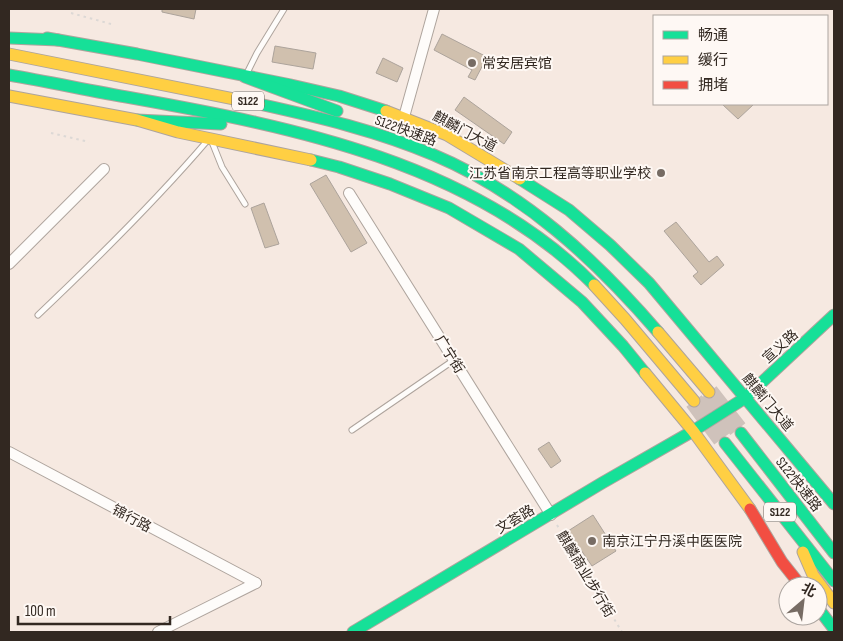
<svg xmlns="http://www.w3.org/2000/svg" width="843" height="641" font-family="'Sofia Sans Condensed','Noto Sans SC',sans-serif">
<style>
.building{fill:#d0c0ae;stroke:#aca39b}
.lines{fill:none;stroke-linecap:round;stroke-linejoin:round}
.highway-tunnel{stroke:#cfc2bb;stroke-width:19;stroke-dasharray:19 9;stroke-linecap:butt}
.lane-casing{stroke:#aea49d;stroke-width:7}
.street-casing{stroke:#aea49d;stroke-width:12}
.fast-casing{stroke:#aea49d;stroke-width:13}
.slow-casing{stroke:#aea49d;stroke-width:13}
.jam-casing{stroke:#aea49d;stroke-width:13}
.path{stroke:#dcd8d5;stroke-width:2;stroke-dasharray:2.5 4;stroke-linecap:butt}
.lane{stroke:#fefcfa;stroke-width:5}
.street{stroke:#fefcfa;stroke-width:10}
.fast{stroke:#16e098;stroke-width:11}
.slow{stroke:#ffcf43;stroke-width:11}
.jam{stroke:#f24e42;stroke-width:11}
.poi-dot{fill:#776c64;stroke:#fef8f4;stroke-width:2}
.labels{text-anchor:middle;stroke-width:4;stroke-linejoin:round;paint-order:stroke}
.shield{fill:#fef8f4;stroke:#6f6660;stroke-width:1}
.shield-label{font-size:12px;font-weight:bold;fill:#322821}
.poi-label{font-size:14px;fill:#322821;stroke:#fef8f4;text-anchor:start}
.street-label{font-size:14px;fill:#322821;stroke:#fef8f4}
</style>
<rect width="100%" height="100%" fill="#f6e9e1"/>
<g class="building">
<path d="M162,9H196L194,19L162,12Z"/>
<path d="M442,34L487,57L475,80L468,77L472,70L434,50Z"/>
<path d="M275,46L316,53L313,69L272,62Z"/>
<path d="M383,58L403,68L397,82L376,73Z"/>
<path d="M464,97L512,132L504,144L455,110Z"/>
<path d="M722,104H754L738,119Z"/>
<path d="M326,175L367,243L351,252L310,184Z"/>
<path d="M264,203L279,244L265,248L251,208Z"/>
<path d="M676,222L709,262L717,256L724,265L701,285L693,276L698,272L664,231Z"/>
<path d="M549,442L561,461L551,468L538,449Z"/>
<path d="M593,515L616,551L592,566L568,531Z"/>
</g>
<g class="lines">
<g class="highway-tunnel">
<path d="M709,392L741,433"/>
<path d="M694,401L725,443"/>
</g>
<defs>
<g id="lane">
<path d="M246,75L257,53L284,9"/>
<path d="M212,142L222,167L245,204"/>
<path d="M38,315C97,259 154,203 207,141"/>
<path d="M352,430L454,360"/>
</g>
<g id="street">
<path d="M404,117L434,9"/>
<path d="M349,193L551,515"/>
<path d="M9,264L104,169"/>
<path d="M9,452L256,583"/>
<path d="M158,632L256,583"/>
</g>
<g id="fast">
<path d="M9,38L58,40"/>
<path d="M47,38L137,54L291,85L339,96L386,111"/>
<path d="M9,75C50,82 91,91 132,98C294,127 474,163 594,285"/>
<path d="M245,77L337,111"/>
<path d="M259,104C318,117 378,131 434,155C524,193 595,259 658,332"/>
<path d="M137,120L221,124"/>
<path d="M311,160L339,167L390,184L449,208L519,249L582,302L623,346L645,373"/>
<path d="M520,179L569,210L610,245L649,283L834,504"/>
<path d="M741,433L834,553"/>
<path d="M725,443L834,581"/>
<path d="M818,608L834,629"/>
<path d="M353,632L602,483L693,431L745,398L834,315"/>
</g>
<g id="slow">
<path d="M9,54L259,104"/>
<path d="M9,96L137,120L178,132L311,160"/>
<path d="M386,111L447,135L520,179"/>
<path d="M594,285L625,319L694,401"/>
<path d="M658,332L709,392"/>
<path d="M645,373L693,431L750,509"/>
<path d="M803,552L813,575L834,603"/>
</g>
<path id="jam" d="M750,509L782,562L801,586"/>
</defs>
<use href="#lane" class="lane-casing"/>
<use href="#street" class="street-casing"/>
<use href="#fast" class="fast-casing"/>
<use href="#slow" class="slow-casing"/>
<use href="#jam" class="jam-casing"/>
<g class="path">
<path d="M71,13L111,24"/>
<path d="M51,133L89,142"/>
<path d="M557,525L622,632"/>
</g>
<use href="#lane" class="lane"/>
<use href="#street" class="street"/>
<use href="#fast" class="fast"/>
<use href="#slow" class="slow"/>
<use href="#jam" class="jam"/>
</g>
<g class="poi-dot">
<circle cx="472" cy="63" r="5"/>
<circle cx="661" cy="173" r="5"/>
<circle cx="592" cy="541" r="5"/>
</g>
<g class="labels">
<g class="shield">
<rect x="232" y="91.5" width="32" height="19" rx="4"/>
<rect x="764" y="502.5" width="32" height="19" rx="4"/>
</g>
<g class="shield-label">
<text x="248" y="105">S122</text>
<text x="780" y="516">S122</text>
</g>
<g class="poi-label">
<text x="482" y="68">常安居宾馆</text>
<text x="651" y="178" text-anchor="end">江苏省南京工程高等职业学校</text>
<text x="602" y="546">南京江宁丹溪中医医院</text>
</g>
<g class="street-label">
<text transform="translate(406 130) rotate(20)" y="5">S122快速路</text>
<text transform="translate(465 131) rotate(28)" y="5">麒麟门大道</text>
<text transform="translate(780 346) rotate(-42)" y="5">宣义路</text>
<text transform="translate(450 354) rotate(58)" y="5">广宁街</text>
<text transform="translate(768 402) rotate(50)" y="5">麒麟门大道</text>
<text transform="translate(799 484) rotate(52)" y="5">S122快速路</text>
<text transform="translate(132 518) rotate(28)" y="5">锦行路</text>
<text transform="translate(515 519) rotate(-31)" y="5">文荟路</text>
<text transform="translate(586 574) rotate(59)" y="5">麒麟商业步行街</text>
</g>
</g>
<rect width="843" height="641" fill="none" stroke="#322821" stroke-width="20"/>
<rect x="653" y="15" width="175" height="90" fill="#fef8f4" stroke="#aca5a0"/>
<rect x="663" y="31" width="25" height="8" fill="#16e098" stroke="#aca5a0"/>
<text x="698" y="40" font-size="15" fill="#322821">畅通</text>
<rect x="663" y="56" width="25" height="8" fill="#ffcf43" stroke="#aca5a0"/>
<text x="698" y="65" font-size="15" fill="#322821">缓行</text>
<rect x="663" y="81" width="25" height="8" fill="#f24e42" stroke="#aca5a0"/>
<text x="698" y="90" font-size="15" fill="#322821">拥堵</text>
<g transform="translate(803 601) rotate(28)"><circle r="24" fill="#fef8f4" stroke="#aca5a0"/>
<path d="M0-4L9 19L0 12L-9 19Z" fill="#776c64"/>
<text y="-8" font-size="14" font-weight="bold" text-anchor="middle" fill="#322821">北</text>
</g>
<path d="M18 616v8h152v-8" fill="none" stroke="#322821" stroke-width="2.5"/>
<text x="25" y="616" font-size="15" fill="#322821" stroke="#fef8f4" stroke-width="4" paint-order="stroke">100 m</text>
</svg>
